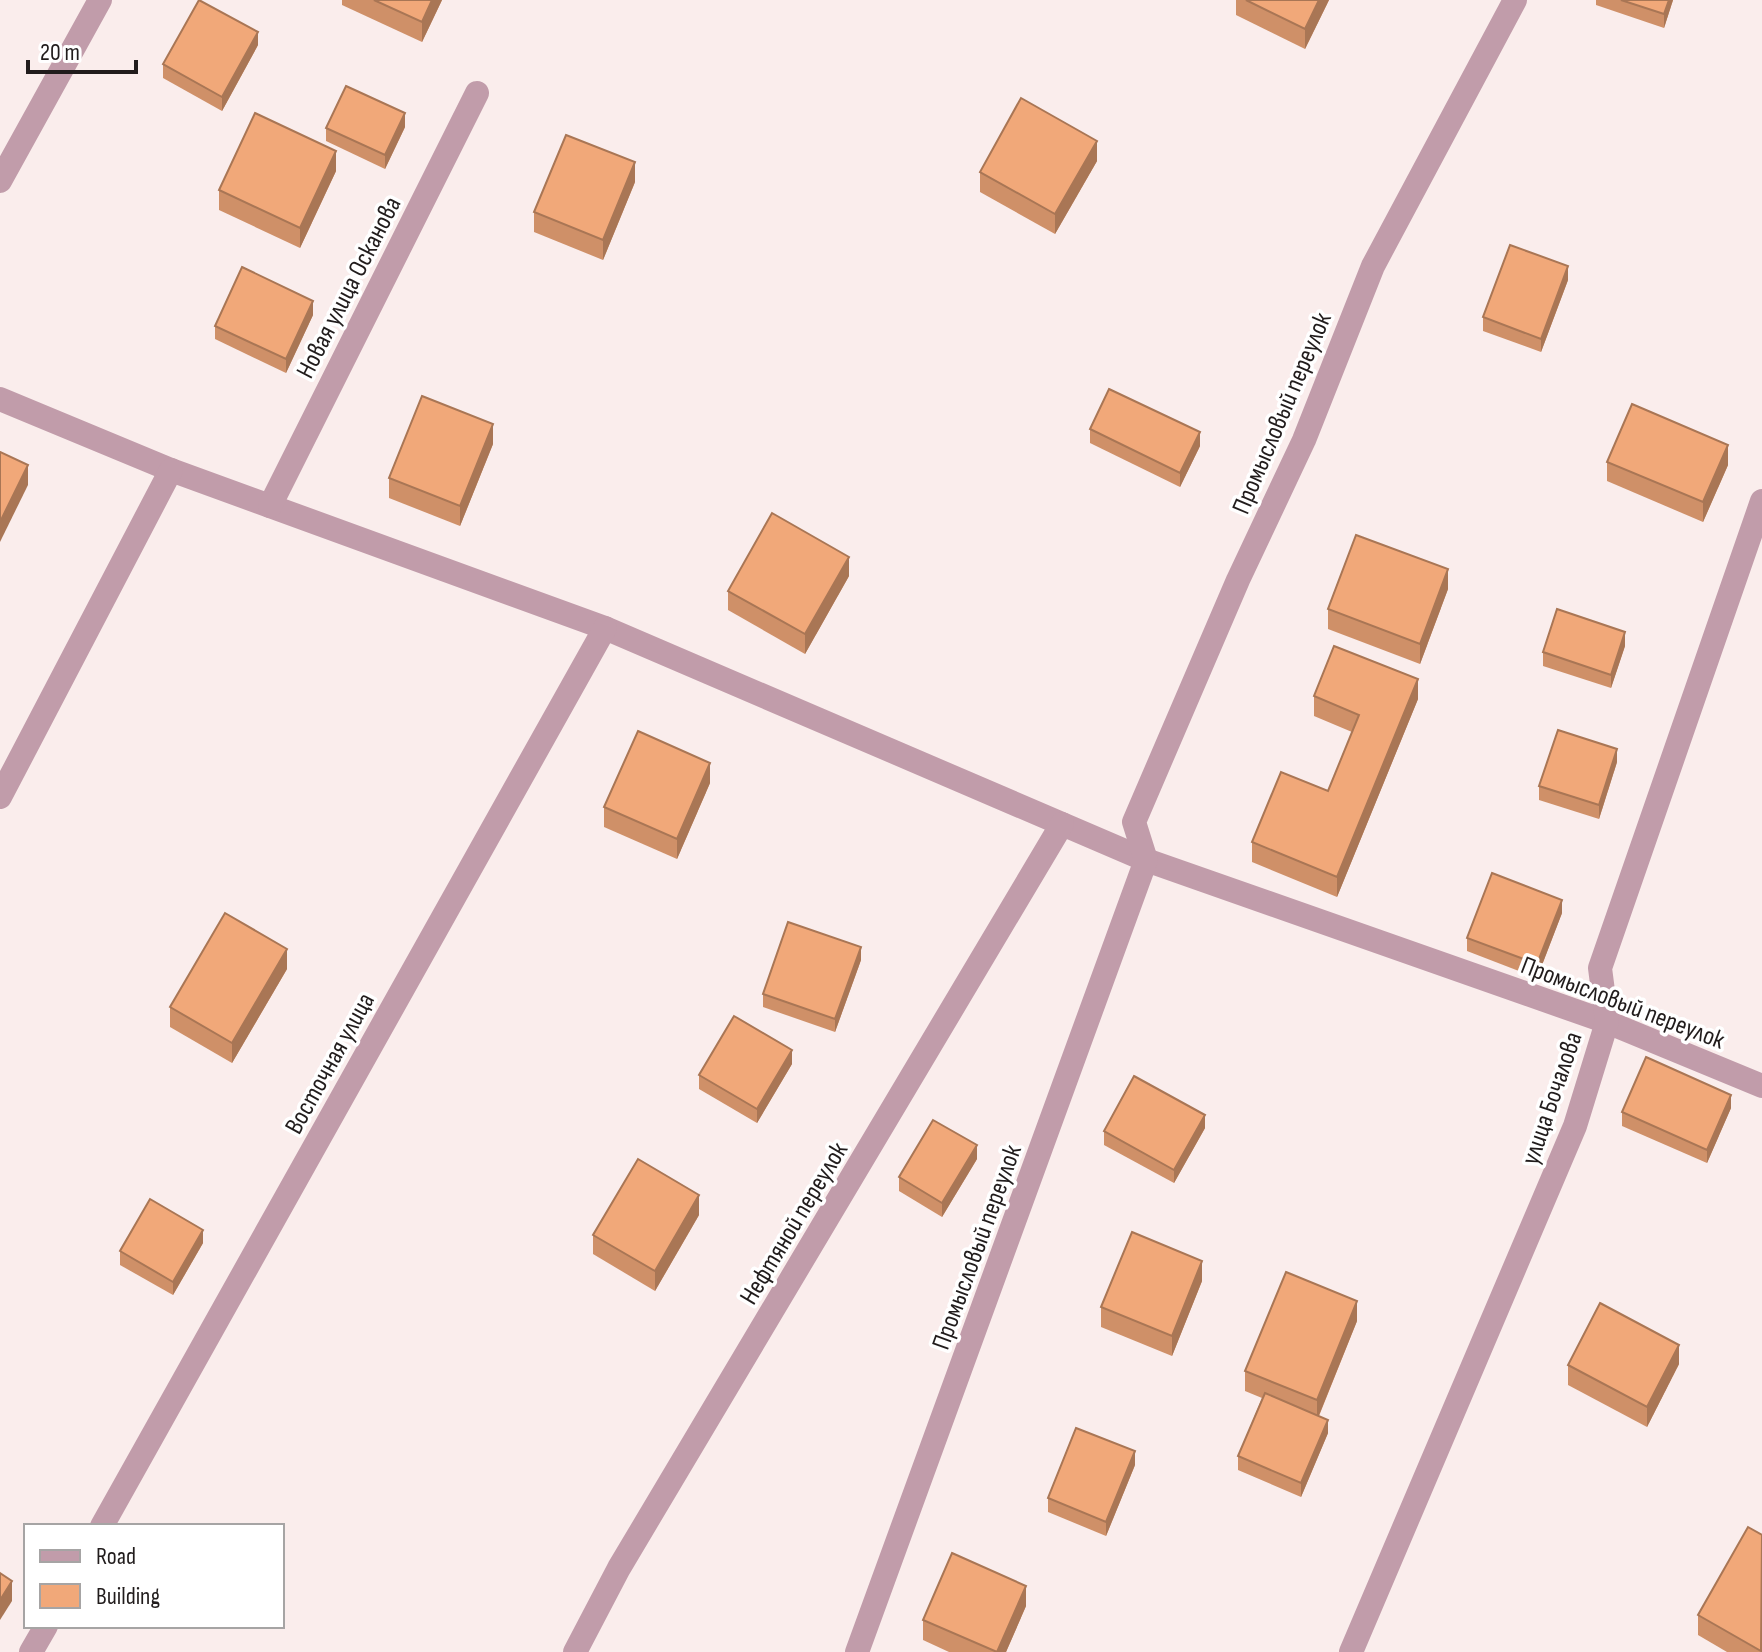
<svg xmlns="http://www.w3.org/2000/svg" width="1762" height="1652" font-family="'Sofia Sans Condensed',sans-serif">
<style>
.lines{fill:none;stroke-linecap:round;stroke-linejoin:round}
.minor{stroke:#c19caa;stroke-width:24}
.wall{fill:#cf9068}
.shaded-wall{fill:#a97655}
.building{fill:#f1a879;stroke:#a97655;stroke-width:2}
.labels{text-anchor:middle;stroke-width:7;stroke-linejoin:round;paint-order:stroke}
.street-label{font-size:26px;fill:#211c1c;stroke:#fff}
</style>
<rect width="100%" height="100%" fill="#faedec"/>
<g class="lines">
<g class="minor">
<path d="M0,181L100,0"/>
<path d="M0,399L171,470L605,628L1146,860L1607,1022L1762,1086"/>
<path d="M270,506L477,93"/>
<path d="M0,797L171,470"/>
<path d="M102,1526L605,628"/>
<path d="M31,1652L46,1626"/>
<path d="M575,1652L619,1568L1062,824"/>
<path d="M857,1652L1146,860L1134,822L1238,580L1304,440L1373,266L1515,0"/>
<path d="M1351,1652L1575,1126L1607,1022L1600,968L1762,501"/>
</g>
</g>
<g class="wall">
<path d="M342,0H442L422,42L342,5Z"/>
<path d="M1236,0H1329L1305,49L1236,15Z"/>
<path d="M1596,0H1673L1664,28L1596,5Z"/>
<path d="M258,45L222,111L163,78V64Z"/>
<path d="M405,127L385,169L326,141V128Z"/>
<path d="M1097,161L1055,234L980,192V172Z"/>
<path d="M336,171L300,248L219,210V190Z"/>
<path d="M635,182L603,260L534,232V212Z"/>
<path d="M1568,280L1541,352L1483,331V317Z"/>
<path d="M313,315L286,373L215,339V326Z"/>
<path d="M1090,429L1200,446L1180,487L1090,443Z"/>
<path d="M493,444L460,526L389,498V478Z"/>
<path d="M1607,462L1728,465L1703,522L1607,481Z"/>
<path d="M849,576L805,654L728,610V591Z"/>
<path d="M1448,589L1420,664L1328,629V609Z"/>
<path d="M1625,646L1611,688L1543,666V652Z"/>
<path d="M1314,696L1418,699L1337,897L1252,862V842L1328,791L1352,732L1314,716Z"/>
<path d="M1617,762L1599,819L1539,800V786Z"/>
<path d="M710,783L677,859L604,827V807Z"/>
<path d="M1562,913L1537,978L1467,951V938Z"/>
<path d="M861,960L835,1032L763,1007V994Z"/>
<path d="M287,969L232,1063L170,1027V1007Z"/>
<path d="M792,1064L757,1123L699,1089V1075Z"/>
<path d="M1731,1108L1707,1163L1622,1126V1112Z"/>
<path d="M1205,1128L1174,1183L1104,1145V1131Z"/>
<path d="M977,1159L942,1217L899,1191V1177Z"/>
<path d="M699,1215L655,1291L593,1254V1235Z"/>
<path d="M203,1243L173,1295L120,1265V1251Z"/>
<path d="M1202,1281L1172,1356L1101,1327V1307Z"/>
<path d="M1357,1321L1319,1416L1328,1433L1301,1497L1238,1470V1456L1262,1398L1245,1391V1371Z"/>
<path d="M1679,1364L1647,1427L1568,1385V1365Z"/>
<path d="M1135,1465L1106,1536L1048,1512V1498Z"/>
<path d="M1026,1606L1006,1652H949L923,1640V1620Z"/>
<path d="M1698,1615L1762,1652H1727L1698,1635Z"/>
</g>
<g class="shaded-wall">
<path d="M432,0H442L422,42V22Z"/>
<path d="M1319,0H1329L1305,49V29Z"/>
<path d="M1669,0H1673L1664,28V14Z"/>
<path d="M258,32V45L222,111V97Z"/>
<path d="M405,113V127L385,169V155Z"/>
<path d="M1097,141V161L1055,234V214Z"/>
<path d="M336,151V171L300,248V228Z"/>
<path d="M635,162V182L603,260V240Z"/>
<path d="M1568,266V280L1541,352V339Z"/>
<path d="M313,301V315L286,373V359Z"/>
<path d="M493,424V444L460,526V506Z"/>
<path d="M1200,432V446L1180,487V473Z"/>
<path d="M1728,445V465L1703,522V502Z"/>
<path d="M28,465V485L0,542V522Z"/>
<path d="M849,557V576L805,654V634Z"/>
<path d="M1448,569V589L1420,664V644Z"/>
<path d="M1625,632V646L1611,688V675Z"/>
<path d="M1418,679V699L1337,897V877Z"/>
<path d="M1617,749V762L1599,819V805Z"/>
<path d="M710,763V783L677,859V839Z"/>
<path d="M1562,900V913L1537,978V964Z"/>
<path d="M861,947V960L835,1032V1019Z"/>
<path d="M287,949V969L232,1063V1043Z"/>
<path d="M792,1050V1064L757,1123V1109Z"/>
<path d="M1731,1095V1108L1707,1163V1150Z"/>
<path d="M1205,1115V1128L1174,1183V1170Z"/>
<path d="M977,1145V1159L942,1217V1203Z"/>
<path d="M699,1195V1215L655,1291V1271Z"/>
<path d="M203,1230V1243L173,1295V1282Z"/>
<path d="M1202,1261V1281L1172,1356V1336Z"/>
<path d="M1357,1301V1321L1317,1420V1400Z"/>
<path d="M1679,1345V1364L1647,1427V1407Z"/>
<path d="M1328,1420V1433L1301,1497V1483Z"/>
<path d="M1135,1451V1465L1106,1536V1522Z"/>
<path d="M12,1581V1601L0,1620V1600Z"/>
<path d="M1026,1586V1606L1006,1652H997Z"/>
</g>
<g class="building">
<path d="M199,0L258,32L222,97L163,64Z"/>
<path d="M374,0H432L422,22Z"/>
<path d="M1246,0H1319L1305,29Z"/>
<path d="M1621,0H1669L1664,14Z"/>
<path d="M346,86L405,113L385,155L326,128Z"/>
<path d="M1021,98L1097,141L1055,214L980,172Z"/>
<path d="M255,113L336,151L300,228L219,190Z"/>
<path d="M566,135L635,162L603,240L534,212Z"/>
<path d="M1510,245L1568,266L1541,339L1483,317Z"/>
<path d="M242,267L313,301L286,359L215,326Z"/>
<path d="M1109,389L1200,432L1180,473L1090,429Z"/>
<path d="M422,396L493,424L460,506L389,478Z"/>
<path d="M1632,404L1728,445L1703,502L1607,462Z"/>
<path d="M0,452L28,465L0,522Z"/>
<path d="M772,513L849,557L805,634L728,591Z"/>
<path d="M1356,535L1448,569L1420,644L1328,609Z"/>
<path d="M1557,609L1625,632L1611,675L1543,652Z"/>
<path d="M1334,646L1418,679L1337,877L1252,842L1281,772L1328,791L1359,715L1314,696Z"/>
<path d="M1558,730L1617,749L1599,805L1539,786Z"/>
<path d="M638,731L710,763L677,839L604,807Z"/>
<path d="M1492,873L1562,900L1537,964L1467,938Z"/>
<path d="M225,913L287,949L232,1043L170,1007Z"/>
<path d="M788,922L861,947L835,1019L763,994Z"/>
<path d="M734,1016L792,1050L757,1109L699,1075Z"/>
<path d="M1646,1057L1731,1095L1707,1150L1622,1112Z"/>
<path d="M1134,1076L1205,1115L1174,1170L1104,1131Z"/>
<path d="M933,1120L977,1145L942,1203L899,1177Z"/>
<path d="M638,1159L699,1195L655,1271L593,1235Z"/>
<path d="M150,1199L203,1230L173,1282L120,1251Z"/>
<path d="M1132,1232L1202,1261L1172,1336L1101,1307Z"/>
<path d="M1286,1272L1357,1301L1317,1400L1245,1371Z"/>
<path d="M1600,1303L1679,1345L1647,1407L1568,1365Z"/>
<path d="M1265,1393L1328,1420L1301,1483L1238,1456Z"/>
<path d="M1076,1428L1135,1451L1106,1522L1048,1498Z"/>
<path d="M1748,1527L1762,1535L1761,1651L1698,1615Z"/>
<path d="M952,1553L1026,1586L997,1652L923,1620Z"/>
<path d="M0,1573L12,1581L0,1600Z"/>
</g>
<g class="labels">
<g class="street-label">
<text transform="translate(348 287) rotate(-63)" y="9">Новая улица Осканова</text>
<text transform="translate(1281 413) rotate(-67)" y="9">Промысловый переулок</text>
<text transform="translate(1623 1002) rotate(21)" y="9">Промысловый переулок</text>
<text transform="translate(329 1063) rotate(-61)" y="9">Восточная улица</text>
<text transform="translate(1551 1098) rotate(-71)" y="9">улица Бочалова</text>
<text transform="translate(793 1223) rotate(-59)" y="9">Нефтяной переулок</text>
<text transform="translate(976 1247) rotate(-70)" y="9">Промысловый переулок</text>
</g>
</g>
<rect x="24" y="1524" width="260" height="104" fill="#ffffff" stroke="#a6a4a4" stroke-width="2"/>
<rect x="40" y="1550" width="40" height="12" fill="#c19caa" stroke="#a6a4a4" stroke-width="2"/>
<text x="96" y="1564" font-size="24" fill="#211c1c">Road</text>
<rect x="40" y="1584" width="40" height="24" fill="#f1a879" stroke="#a6a4a4" stroke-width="2"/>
<text x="96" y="1604" font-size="24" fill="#211c1c">Building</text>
<path d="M28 60v12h108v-12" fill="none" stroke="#211c1c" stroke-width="4"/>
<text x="40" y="60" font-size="24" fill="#211c1c" stroke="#ffffff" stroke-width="6" paint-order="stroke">20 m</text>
</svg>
